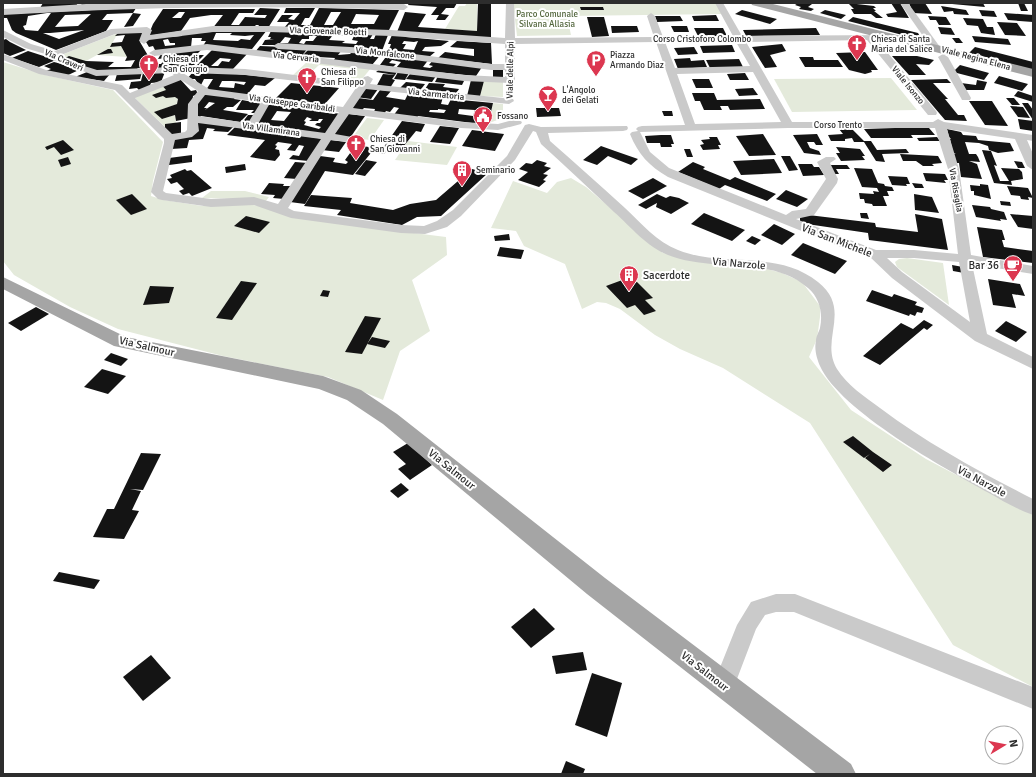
<svg xmlns="http://www.w3.org/2000/svg" width="1036" height="777" font-family="Signika,sans-serif">
<style>
.green{fill:#e4eadb}
.building{fill:#141414;fill-rule:evenodd}
.lines{fill:none;stroke-linecap:round;stroke-linejoin:round}
.minor{fill:#cacaca;fill-rule:evenodd}
.major{fill:#a5a5a5;fill-rule:evenodd}
.labels{text-anchor:middle;stroke-width:4;stroke-linejoin:round;paint-order:stroke}
.far-park-label{font-size:9px;fill:#53663d;stroke:#fff}
.far-street-label{font-size:9px;fill:#2d2d2d;stroke:#fff}
.far-poi-label{font-size:9px;fill:#2d2d2d;stroke:#fff;text-anchor:start}
.street-label{font-size:11px;fill:#2d2d2d;stroke:#fff}
.poi-label{font-size:11px;fill:#2d2d2d;stroke:#fff;text-anchor:end}
</style>
<rect width="100%" height="100%" fill="#fff"/>
<g class="green">
<path d="M467,3L477,4V31L445,29L459,6H465Z"/>
<path d="M513,3H716L723,14L567,16L571,35L517,36Z"/>
<path d="M118,33L110,47L121,46L127,57L97,55L86,61L63,59L61,55Z"/>
<path d="M308,61L371,68L358,84L343,82L354,69L319,65L306,77L292,76Z"/>
<path d="M3,62L45,75L113,90L163,142L153,181L151,196L164,200L202,206L243,203L390,230L446,237L447,255L412,280L430,331L400,351L383,400L328,377L223,356L118,329L70,307L14,275L3,261Z"/>
<path d="M891,78L917,110L792,112L774,79Z"/>
<path d="M484,81L503,82V97L480,96Z"/>
<path d="M161,84L178,99L177,104L155,112L163,119L175,115L176,123L165,124V127L133,96Z"/>
<path d="M493,103L503,104V118L489,123Z"/>
<path d="M367,118L384,120L370,140L352,138Z"/>
<path d="M408,141L457,147L447,165L395,160Z"/>
<path d="M571,178L586,187L663,253L748,264L782,273L802,282L820,306V317L817,339L809,357L851,410L926,459L1033,515V687L953,645L810,423L723,368L680,349L655,335L620,309L606,303L597,302L582,309L565,264L524,246L516,231L491,228L513,181L547,193L557,182Z"/>
<path d="M211,191H245L269,197L265,202L242,199L202,198Z"/>
<path d="M907,258L943,263L949,305L897,267L895,262L899,259Z"/>
</g>
<g class="building">
<path d="M43,3H78L76,6L40,8Z"/>
<path d="M83,3H160L158,6H80Z"/>
<path d="M409,3H457L454,8H446L441,14L449,15L445,20H436L439,15H431L437,7L408,5Z"/>
<path d="M478,3H491V39L397,32L405,12L426,14L418,27L477,31Z"/>
<path d="M798,3L812,4L808,7L814,9L811,11L799,9L801,7L795,5Z"/>
<path d="M848,3L874,6L876,8H873L876,11H874L883,18H876L871,14H854L851,9H854Z"/>
<path d="M891,3H900L909,18L888,17L886,14L897,12Z"/>
<path d="M909,3H925L932,14L913,13Z"/>
<path d="M952,3H983L985,7L952,4Z"/>
<path d="M1018,3H1024L1028,11H1021Z"/>
<path d="M941,6L966,10L969,15L954,14L953,11L944,12Z"/>
<path d="M580,7H603L604,10H581Z"/>
<path d="M136,8L133,13L107,14L102,20H113L106,31L56,50L16,33L12,30L7,18H3L4,14ZM47,13H51L38,31L25,30L23,26L26,25L28,16ZM91,14L78,26L55,27L65,15ZM84,30L59,39L43,33H50Z"/>
<path d="M260,8L280,9L268,28H257L259,25H256L253,28L212,29L223,15H211L190,18L181,31L148,36L153,24L163,9H255L253,13H239L231,25H239L245,17L265,18L267,15H254ZM179,12H185L181,18H172Z"/>
<path d="M286,8H315L309,18H305L301,25H310L319,8L399,10L388,32L284,28L289,22H277L282,15H293L288,19L294,20L300,13H284ZM331,12H341L333,25H324ZM356,14L379,15L374,24H351Z"/>
<path d="M742,10L777,19L770,24L735,14Z"/>
<path d="M825,10L846,15L841,19L820,13Z"/>
<path d="M979,10L994,11L997,17L982,16Z"/>
<path d="M133,13L141,14L133,26L124,27Z"/>
<path d="M1004,13L1033,15V22L1008,20Z"/>
<path d="M716,15L719,21H694L692,16Z"/>
<path d="M655,16H680L683,21L657,22Z"/>
<path d="M928,16L946,17L951,25H939L936,20H930Z"/>
<path d="M587,17H604L609,36L592,37Z"/>
<path d="M853,17L918,33L922,40L848,21Z"/>
<path d="M963,18L983,19L987,27H993L995,35L981,33L978,26L967,25Z"/>
<path d="M997,22L1017,23L1026,36L1005,35Z"/>
<path d="M611,26H637L639,32L612,33Z"/>
<path d="M671,26H687L689,32H674Z"/>
<path d="M938,27L951,28L955,35L941,34Z"/>
<path d="M694,28H723L727,36H698Z"/>
<path d="M816,28L820,35L746,36L743,30Z"/>
<path d="M267,30L252,49L203,46L206,41H201L202,38H192L191,47L156,52L153,46L149,47L146,42L147,38L170,35L171,37L182,36V33ZM216,33H232L230,35L245,36L254,35L250,40L241,39L238,41L213,40ZM168,39L170,43H175V45L165,46L163,40Z"/>
<path d="M271,31L373,34L370,39H374L376,34L388,35L382,51L309,45H262L265,40L274,39H270L271,37H268ZM333,35L354,36L352,40L358,41L356,44L342,43L345,41L329,40ZM309,36H317L313,41H306L304,44L299,43L302,39H309ZM285,37L291,38L288,43H280Z"/>
<path d="M144,32L140,42L150,59L145,68H138L134,72L100,73L77,67L80,64L63,59L69,56L86,61L114,62L108,67H131L135,60L125,61L127,57L121,46L110,47L112,43L122,42L125,35L115,36L118,33Z"/>
<path d="M392,35H408L406,37L449,41L441,46L425,47L422,51L435,52L429,57L386,52L390,47L391,44H388ZM404,41L414,42L418,41L414,50L403,49L406,44H402Z"/>
<path d="M972,36L1008,39L1011,45L975,42Z"/>
<path d="M952,38H959L963,43H956Z"/>
<path d="M6,39L10,42L26,50L10,56L3,53V40Z"/>
<path d="M457,41L491,43L492,64L438,58L445,52L474,56V49L450,47Z"/>
<path d="M782,44L786,51L770,55L777,67L765,68L752,47Z"/>
<path d="M732,45L735,52L703,53L700,46Z"/>
<path d="M260,46L308,48L301,57L255,52Z"/>
<path d="M694,47L698,54L678,55L674,48Z"/>
<path d="M975,47L1033,62V70L969,53Z"/>
<path d="M310,48L342,50L338,55L350,54L353,51L382,53L372,65L334,60L335,58L302,56Z"/>
<path d="M108,49H111L113,53L97,55Z"/>
<path d="M201,50L196,55H204L190,69L151,68L154,64H161L166,58L158,59L162,52ZM184,56L189,57L182,65L173,64L178,58Z"/>
<path d="M212,50L248,53L232,70L193,69ZM220,58L231,59L229,62L222,61L218,66H211Z"/>
<path d="M28,51L56,60L39,67L12,58Z"/>
<path d="M865,52L878,70H871L872,72L865,74L849,70L836,53Z"/>
<path d="M388,54L429,59L423,67L430,68L433,66L429,65L433,60L482,67L476,76L396,68L401,62L392,60L389,63L396,64L393,67L380,65Z"/>
<path d="M892,56H917L934,60L929,65L916,64L926,75H909Z"/>
<path d="M799,57H813L814,60H838L843,67H805Z"/>
<path d="M690,58L691,61L704,60L707,67L678,69L674,59Z"/>
<path d="M739,59L743,67L710,68L706,60Z"/>
<path d="M54,62L81,69L66,76L46,71L51,69L44,66Z"/>
<path d="M960,65L989,73L984,80L953,72Z"/>
<path d="M380,69L397,72L395,75L376,72Z"/>
<rect x="493" y="69" width="10" height="9"/>
<path d="M87,72L110,74L104,81L75,77Z"/>
<path d="M142,72L140,79L115,81L117,74Z"/>
<path d="M165,72L161,82L151,83L149,88L140,91L137,88L129,89L131,82L141,81L143,73Z"/>
<path d="M193,72L237,74L275,78L265,86L255,85L246,96L206,90L213,79H204L201,85H199L195,79H187ZM222,81H232L246,82L244,85L235,83L234,88L219,87Z"/>
<path d="M398,72L409,73L405,80L394,79Z"/>
<path d="M745,73L749,80H730L727,74Z"/>
<path d="M383,74L395,75L392,79L395,80L390,88L376,87Z"/>
<path d="M410,74L436,76L432,82L406,79Z"/>
<path d="M438,76L465,79L462,85L435,82Z"/>
<path d="M999,76L1028,84L1022,91L994,83Z"/>
<path d="M180,79L191,91L196,90L198,94L193,96L191,118L176,121L175,115L162,119L154,112L177,104L178,99L175,97L166,98L163,96L156,98L152,95L166,90L161,84Z"/>
<path d="M692,79H709L713,88H696Z"/>
<path d="M947,79L951,83H933L948,99H945L958,115H964L967,121L945,120L911,80Z"/>
<path d="M471,80L484,81L480,96H467Z"/>
<path d="M977,80L987,82L984,90H965L961,83L976,85Z"/>
<path d="M406,82L425,84L419,92L399,89Z"/>
<path d="M291,83L339,88L324,105L275,99Z"/>
<path d="M429,83L445,84L443,87L459,89L455,95L423,92Z"/>
<path d="M363,86L378,89L371,99L356,97Z"/>
<path d="M753,88L758,95L739,96L735,89Z"/>
<path d="M380,90L391,91L386,97L405,100L409,92L421,94L420,95L443,97L441,104L448,105L451,99L493,103L488,125L418,116L417,118L393,116L399,108L394,107L390,112L386,111L384,114L374,112L375,109L364,108L361,111L349,110L358,98L373,100ZM438,109L446,110L444,113L429,112L430,110H438ZM459,109L475,110L473,116L458,114Z"/>
<path d="M1018,91L1033,96V102L1014,96Z"/>
<path d="M204,93L236,96L234,99L241,100L233,107H227L223,110L248,114L240,122L201,116L199,118L194,107ZM209,102L215,103L205,110L207,108H204Z"/>
<path d="M692,93H714L717,100L760,99L765,109L730,110L728,106H720L722,110H704L700,101H695Z"/>
<path d="M1006,98H1014L1020,105H1012Z"/>
<path d="M255,99L265,100L258,113H251L254,110H236L242,100L253,102Z"/>
<path d="M969,101H992L1008,126L985,125Z"/>
<path d="M269,103L293,107L341,114L326,135L256,125ZM277,111L291,112L284,121L271,120ZM307,117L312,119L309,121H318L319,119H323L320,123H317L315,125L321,127L319,129L304,125L306,122L304,121Z"/>
<path d="M1022,103H1028L1033,110V120Z"/>
<path d="M1010,106L1023,107L1030,118L1018,117Z"/>
<path d="M536,108H559L561,116L537,117Z"/>
<path d="M662,111H672L673,116H664Z"/>
<path d="M348,114L365,116L350,138L333,136Z"/>
<path d="M248,115H257L251,123H242Z"/>
<path d="M1018,119L1033,121V131L1020,129Z"/>
<path d="M402,121L425,124L421,132L416,131L403,147L392,145L384,154H379Z"/>
<path d="M181,122V136L170,137L165,132V124Z"/>
<path d="M197,122L234,126L228,132L213,131L215,129L207,128L203,139L189,140L187,148L171,149L174,138L193,135Z"/>
<path d="M236,126L324,139L308,161L289,159L293,155L299,156L304,146L299,145L295,151L287,150L292,144L278,142L275,145L277,146L275,149L279,150L280,155L275,161L250,157L265,140L227,135Z"/>
<path d="M440,126L459,128L450,144L430,142Z"/>
<path d="M895,128H929L935,135H911L913,138H871L864,129Z"/>
<path d="M839,129H852L864,141H871L877,150L906,149L909,153L882,154L885,162L876,161L864,142H854L852,138L845,139V141H831L828,135L843,134Z"/>
<path d="M947,129L961,132L963,135L976,136L978,140L1010,143L1014,151L998,153L989,150L988,146L979,143L965,142L969,154H976L978,157L980,162L969,161L977,164L982,179L961,177L959,163H955L953,154H956L953,153L950,139H951L949,137Z"/>
<path d="M472,130L504,134L495,151L462,146Z"/>
<path d="M763,134L776,155L749,156L736,136Z"/>
<path d="M817,134L823,145H816L814,142H807L810,148L819,151L821,155L804,153L793,135Z"/>
<path d="M661,135H671L674,144H671L672,147H661L660,143H647L645,136Z"/>
<path d="M709,137H717L721,145H718L720,149L703,150L700,145L704,144L701,140L710,139Z"/>
<path d="M937,137L940,141H919L917,138Z"/>
<path d="M63,140L74,150L61,155L54,147L47,150L45,147Z"/>
<path d="M330,140L346,142L339,152L322,150Z"/>
<path d="M356,145L375,148L353,175L325,171L305,204L290,202L320,156L335,158L333,162L346,164L348,162L345,160Z"/>
<path d="M601,146L615,151L638,159L631,165L608,156L597,165L583,160Z"/>
<path d="M836,147L860,149L865,156H862L865,160L841,161L836,153H840Z"/>
<path d="M684,149H690L693,157H687Z"/>
<path d="M982,150L991,151L997,166L994,165L1000,181H1009L1001,168L1019,169L1022,172L1023,179L1011,181L1012,185L994,183Z"/>
<path d="M900,154L938,156L942,163L932,164L934,166H923L916,161H903Z"/>
<path d="M192,155V162L169,165V158Z"/>
<path d="M781,156H790L798,170L789,171Z"/>
<path d="M68,157L71,164L61,167L58,160Z"/>
<path d="M774,159L782,173L741,175L733,161Z"/>
<path d="M366,160L377,162L365,176L355,174Z"/>
<path d="M537,160L547,163L544,166L551,168L543,174L548,175L543,180L546,181L539,187L518,180L528,172L519,169L526,163L532,164Z"/>
<path d="M1014,161L1022,162L1025,168H1018Z"/>
<path d="M295,162L308,163L297,179L284,178Z"/>
<path d="M693,162L705,167L703,169L730,180L735,177L776,194L767,201L725,185L719,189L678,172Z"/>
<path d="M245,164L246,170L226,173L225,167Z"/>
<path d="M798,164H812L814,167H819L824,175L803,176Z"/>
<path d="M828,165H847L850,169H836L839,174H833Z"/>
<path d="M854,168L872,169L878,183L884,184L885,186L892,187L894,191H887L889,196H883L887,206H873L872,204L865,203L864,199H860L859,193L874,194L873,191L879,192L877,188L862,187Z"/>
<path d="M185,169L187,171L191,170L212,188L192,196L189,193L183,195L179,191L184,189L177,182L171,184L167,179L172,178L170,175Z"/>
<path d="M472,169L488,173L441,216L417,217L402,225L337,215L341,210L304,206L311,195L352,198L350,203L393,210L410,204L436,200Z"/>
<path d="M923,173L945,174L948,180H944L946,183L926,181Z"/>
<path d="M888,176L907,177L910,184H906L907,186L892,185Z"/>
<path d="M653,178L667,186L643,199L628,191Z"/>
<path d="M269,183L284,184L283,186H291L284,199L273,198L275,195L261,194Z"/>
<path d="M912,183L922,184L924,188H915Z"/>
<path d="M980,184L988,185L991,199L974,195V191H971L970,185L980,186Z"/>
<path d="M1007,186L1028,188L1033,198L1028,197L1029,200L1021,199L1020,196L1011,195Z"/>
<path d="M786,190L808,199L797,207L776,199Z"/>
<path d="M132,194L147,209L131,215L116,200Z"/>
<path d="M657,194L666,198L670,196L679,198L689,203L671,214L656,207L657,203L646,209L638,205Z"/>
<path d="M914,194L932,197L939,213L915,210Z"/>
<path d="M1000,201L1010,202L1011,206L1001,205Z"/>
<path d="M972,205L990,207L991,209L1004,212L1007,220L1000,219L1001,221L976,217Z"/>
<path d="M704,213L745,230L732,241L691,224Z"/>
<path d="M860,213H867L869,219L861,218Z"/>
<path d="M800,214L875,223L876,227L918,232L915,214L942,219L948,250L869,240L868,233L800,223Z"/>
<path d="M1010,214L1033,216V229L1018,227Z"/>
<path d="M246,216L270,222L259,233L234,226Z"/>
<path d="M774,224L795,234L782,245L761,235Z"/>
<path d="M977,227L1002,230L1005,240H1002L1004,247L1033,251V263L983,257Z"/>
<path d="M509,234L510,240L495,241L494,236Z"/>
<path d="M752,236L761,240L755,245L746,241Z"/>
<path d="M803,243L847,261L835,274L791,255Z"/>
<path d="M500,247L524,250L521,259L497,256Z"/>
<path d="M952,265L963,267L964,273L953,271Z"/>
<path d="M625,279L631,284L637,282L653,298L645,300L656,311L644,315L635,305L627,308L606,286Z"/>
<path d="M988,279L1020,284L1025,296L1012,294L1016,308L993,305Z"/>
<path d="M241,281L257,283L232,320L216,318Z"/>
<path d="M150,286L174,287L169,303L143,305Z"/>
<path d="M323,290L330,291L328,297L320,296Z"/>
<path d="M872,290L892,297L894,294L917,302L915,305L924,308L922,313L917,312L915,316L910,314L909,316L866,301Z"/>
<path d="M36,307L49,314L21,331L8,323Z"/>
<path d="M365,316L381,318L362,354L345,352Z"/>
<path d="M924,320L933,325L927,330L924,328L880,365L863,356L901,323L913,329Z"/>
<path d="M1006,321L1027,332L1016,342L995,331Z"/>
<path d="M372,337L390,341L385,348L367,344Z"/>
<path d="M111,353L128,359L121,366L104,360Z"/>
<path d="M102,369L126,376L108,394L84,387Z"/>
<path d="M853,436L873,452L892,465L883,472L865,458L870,454L864,458L843,442Z"/>
<path d="M408,443L432,465L410,480L398,469L406,464L393,452Z"/>
<path d="M141,453L161,454L143,490L130,489L141,491L132,510L139,511L124,539L93,537L107,509H114Z"/>
<path d="M401,483L409,490L398,498L390,491Z"/>
<path d="M59,572L100,580L94,589L53,581Z"/>
<path d="M534,608L555,629L531,648L511,627Z"/>
<path d="M583,652L587,670L556,674L552,656Z"/>
<path d="M151,655L171,678L143,701L123,677Z"/>
<path d="M592,673L622,683L607,737L575,725Z"/>
<path d="M566,761L585,769L583,774H561Z"/>
</g>
<g class="lines">
<g class="minor">
<path d="M359,3L404,4L408,7L404,10C271,5 136,7 3,15V9L86,4Z"/>
<path d="M506,3H514L515,38L654,37L647,16L651,13L655,16L663,37L733,36L715,3H723L742,36L896,35V39L877,40L936,111L937,113L936,115H928L867,40L746,42L792,122H933L938,119L944,122L1033,135V141L1027,140L1033,154V170L1027,166L1015,139L947,129L959,169L971,255L1033,266V274L972,264L987,334L1033,357V369L975,341L892,278L870,257L856,253L668,177C649,166 638,154 630,134L632,132L638,131L636,129L638,127L642,126L685,125L656,42L515,44V80L510,83L464,81L207,50L154,56L149,53L154,50L207,44L464,75L505,77V70H491L368,54L278,49L273,46L278,43L368,48L491,64H505V44L391,36L270,32H213L149,40L144,44L139,41L142,33L115,34L61,55L78,64L97,70L173,67L209,89L343,107L356,88L245,75L190,73L185,70L190,67L245,69L360,83L364,77L368,76L373,79L370,84L513,99L514,101L509,104L366,89L353,108L461,122L498,124L517,119L522,122L521,124L498,130L461,128L349,114L335,134L352,137L354,139L348,142L331,140L288,208L294,211L401,225L424,226L437,221L453,210L507,156L525,125L529,124L541,127L627,126L628,128L627,130L623,131L548,133L550,141C575,163 600,185 625,208C641,223 657,242 678,250C723,268 777,249 818,282C853,310 819,339 837,369C847,385 865,397 880,408C928,444 980,472 1033,499V515C1018,510 1003,501 989,493C946,469 840,411 820,366C817,359 814,349 816,341C816,336 819,332 820,328C823,314 820,298 808,288C770,255 713,273 668,255C647,247 631,227 614,212C590,189 566,167 541,144L536,132L533,131L515,160L461,216L447,227L425,234L401,233L291,218L254,205L211,207L162,200L158,199L151,192L164,143V139L115,90L39,74L3,60V54L46,70L122,85L130,93L174,75L171,73L96,76L56,61L52,56L25,48L3,37V30L31,44L55,51L111,29L147,27L152,30L150,35L213,26H270L391,30L505,38ZM665,42H736L750,66L675,68ZM753,72L781,122L695,124L677,74ZM181,80L198,91L188,104L187,130L185,132L172,134L135,98ZM205,95H206L261,102L248,123L198,116V104ZM270,103L339,112L325,133L258,124ZM198,123L321,139L278,204L254,197L211,199L166,193L163,191L175,140L192,137L199,131ZM788,128H935L948,169L958,254L914,250H876L796,219L814,215L837,183L838,179L830,163L836,159L834,157H826L817,162L826,179L806,209L792,211L786,215L669,168L650,152L640,132ZM887,258H914L959,262L970,322L902,272Z"/>
<path d="M900,3H908L940,47L938,49H932Z"/>
<path d="M943,54L948,57L971,98L970,100H962L961,98L938,57Z"/>
<path d="M776,594H795L1033,687V709L794,612H776L765,615L756,629L732,692L724,695L716,692L713,685L737,625L751,602Z"/>
</g>
<g class="major">
<path d="M751,3H769L1033,69V77L752,5Z"/>
<path d="M3,277L126,337L323,376L361,390L397,414L605,578L851,764L856,774H817L587,594L383,424L347,400L319,389L114,346L3,289Z"/>
</g>
</g>
<defs>
<symbol id="church-pin" viewBox="-11 -11 22 30"><path d="M0 17L-7.5 6A9.5 9.5 0 1 1 7.5 6Z" fill="#dc3750" stroke="#fff"/><path d="M-1.2-6h2.4v3.5h3.3v2.4h-3.3V6h-2.4V-.1h-3.3v-2.4h3.3Z" fill="#fff"/></symbol>
<symbol id="parking-pin" viewBox="-11 -11 22 30"><path d="M0 17L-7.5 6A9.5 9.5 0 1 1 7.5 6Z" fill="#dc3750" stroke="#fff"/><path d="M-3.5-5.5H1a3.5 3.5 0 0 1 0 7H-1V5.5H-3.5ZM-1-3.4V-.6H.8a1.4 1.4 0 0 0 0-2.8Z" fill="#fff"/></symbol>
<symbol id="bar-pin" viewBox="-11 -11 22 30"><path d="M0 17L-7.5 6A9.5 9.5 0 1 1 7.5 6Z" fill="#dc3750" stroke="#fff"/><path d="M-6-5H6L.8 .8V4.5H3.5V6h-7V4.5H-.8V.8Z" fill="#fff"/></symbol>
<symbol id="civic-pin" viewBox="-11 -11 22 30"><path d="M0 17L-7.5 6A9.5 9.5 0 1 1 7.5 6Z" fill="#dc3750" stroke="#fff"/><path d="M-.6-6.5H3V-4.5H.6V-3L4-1V1h2V6H-6V1h2V-1L-.6-3ZM-1.2 2.5V6h2.4V2.5Z" fill="#fff"/></symbol>
<symbol id="building-pin" viewBox="-11 -11 22 30"><path d="M0 17L-7.5 6A9.5 9.5 0 1 1 7.5 6Z" fill="#dc3750" stroke="#fff"/><path d="M-4-6H4V6H1V3H-1V6H-4ZM-2.5-4.3h1.7v1.8h-1.7ZM.8-4.3h1.7v1.8H.8ZM-2.5-1h1.7V.8h-1.7ZM.8-1h1.7V.8H.8Z" fill="#fff"/></symbol>
<symbol id="cafe-pin" viewBox="-11 -11 22 30"><path d="M0 17L-7.5 6A9.5 9.5 0 1 1 7.5 6Z" fill="#dc3750" stroke="#fff"/><path d="M-5.5-4.5H6V0H3Q3 3.5 0 3.5H-2.5Q-5.5 3.5-5.5 0ZM3-3.2v2h1.7v-2ZM-6 4.5H4V6H-6Z" fill="#fff"/></symbol>
</defs>
<g fill-rule="evenodd">
<use href="#church-pin" x="846" y="33" width="22" height="30"/>
<use href="#parking-pin" x="585" y="49" width="22" height="30"/>
<use href="#church-pin" x="138" y="53" width="22" height="30"/>
<use href="#church-pin" x="296" y="66" width="22" height="30"/>
<use href="#bar-pin" x="537" y="84" width="22" height="30"/>
<use href="#civic-pin" x="472" y="105" width="22" height="30"/>
<use href="#church-pin" x="345" y="133" width="22" height="30"/>
<use href="#building-pin" x="451" y="159" width="22" height="30"/>
<use href="#cafe-pin" x="1002" y="254" width="22" height="30"/>
<use href="#building-pin" x="618" y="264" width="22" height="30"/>
</g>
<g class="labels">
<g class="far-park-label">
<text x="547" y="17">Parco Comunale<tspan x="547" dy="10">Silvana Allasia</tspan></text>
</g>
<g class="far-street-label">
<text transform="translate(328 31) rotate(2)" y="3">Via Giovenale Boetti</text>
<text x="702" y="42">Corso Cristoforo Colombo</text>
<text transform="translate(385 53) rotate(6)" y="3">Via Monfalcone</text>
<text transform="translate(296 57) rotate(6)" y="3">Via Cervaria</text>
<text transform="translate(976 58) rotate(15)" y="3">Viale Regina Elena</text>
<text transform="translate(64 60) rotate(24)" y="3">Via Craveri</text>
<text transform="translate(510 70) rotate(-89)" y="3">Viale delle Alpi</text>
<text transform="translate(908 85) rotate(51)" y="3">Viale Isonzo</text>
<text transform="translate(436 94) rotate(6)" y="3">Via Sarmatoria</text>
<text transform="translate(292 103) rotate(8)" y="3">Via Giuseppe Garibaldi</text>
<text x="838" y="128">Corso Trento</text>
<text transform="translate(271 129) rotate(8)" y="3">Via Villamirana</text>
<text transform="translate(956 190) rotate(80)" y="3">Via Risaglia</text>
</g>
<g class="far-poi-label">
<text x="871" y="42">Chiesa di Santa<tspan x="871" dy="10">Maria del Salice</tspan></text>
<text x="610" y="58">Piazza<tspan x="610" dy="10">Armando Diaz</tspan></text>
<text x="163" y="62">Chiesa di<tspan x="163" dy="10">San Giorgio</tspan></text>
<text x="321" y="75">Chiesa di<tspan x="321" dy="10">San Filippo</tspan></text>
<text x="562" y="93">L'Angolo<tspan x="562" dy="10">dei Gelati</tspan></text>
<text x="497" y="119">Fossano</text>
<text x="370" y="142">Chiesa di<tspan x="370" dy="10">San Giovanni</tspan></text>
<text x="476" y="173">Seminario</text>
</g>
<g class="street-label">
<text transform="translate(837 240) rotate(21)" y="4">Via San Michele</text>
<text transform="translate(739 263) rotate(5)" y="4">Via Narzole</text>
<text transform="translate(147 346) rotate(13)" y="4">Via Salmour</text>
<text transform="translate(452 469) rotate(39)" y="4">Via Salmour</text>
<text transform="translate(982 481) rotate(28)" y="4">Via Narzole</text>
<text transform="translate(705 671) rotate(38)" y="4">Via Salmour</text>
</g>
<g class="poi-label">
<text x="999" y="269">Bar 36</text>
<text x="643" y="279" text-anchor="start">Sacerdote</text>
</g>
</g>
<rect width="1036" height="777" fill="none" stroke="#2d2d2d" stroke-width="8"/>
<g transform="translate(1004 745) rotate(80)"><circle r="19" fill="#ffffff" stroke="#ababab"/>
<path d="M0-3L7 15L0 10L-7 15Z" fill="#dc3750"/>
<text y="-6" font-size="11" font-weight="bold" text-anchor="middle" fill="#2d2d2d">N</text>
</g>
</svg>
